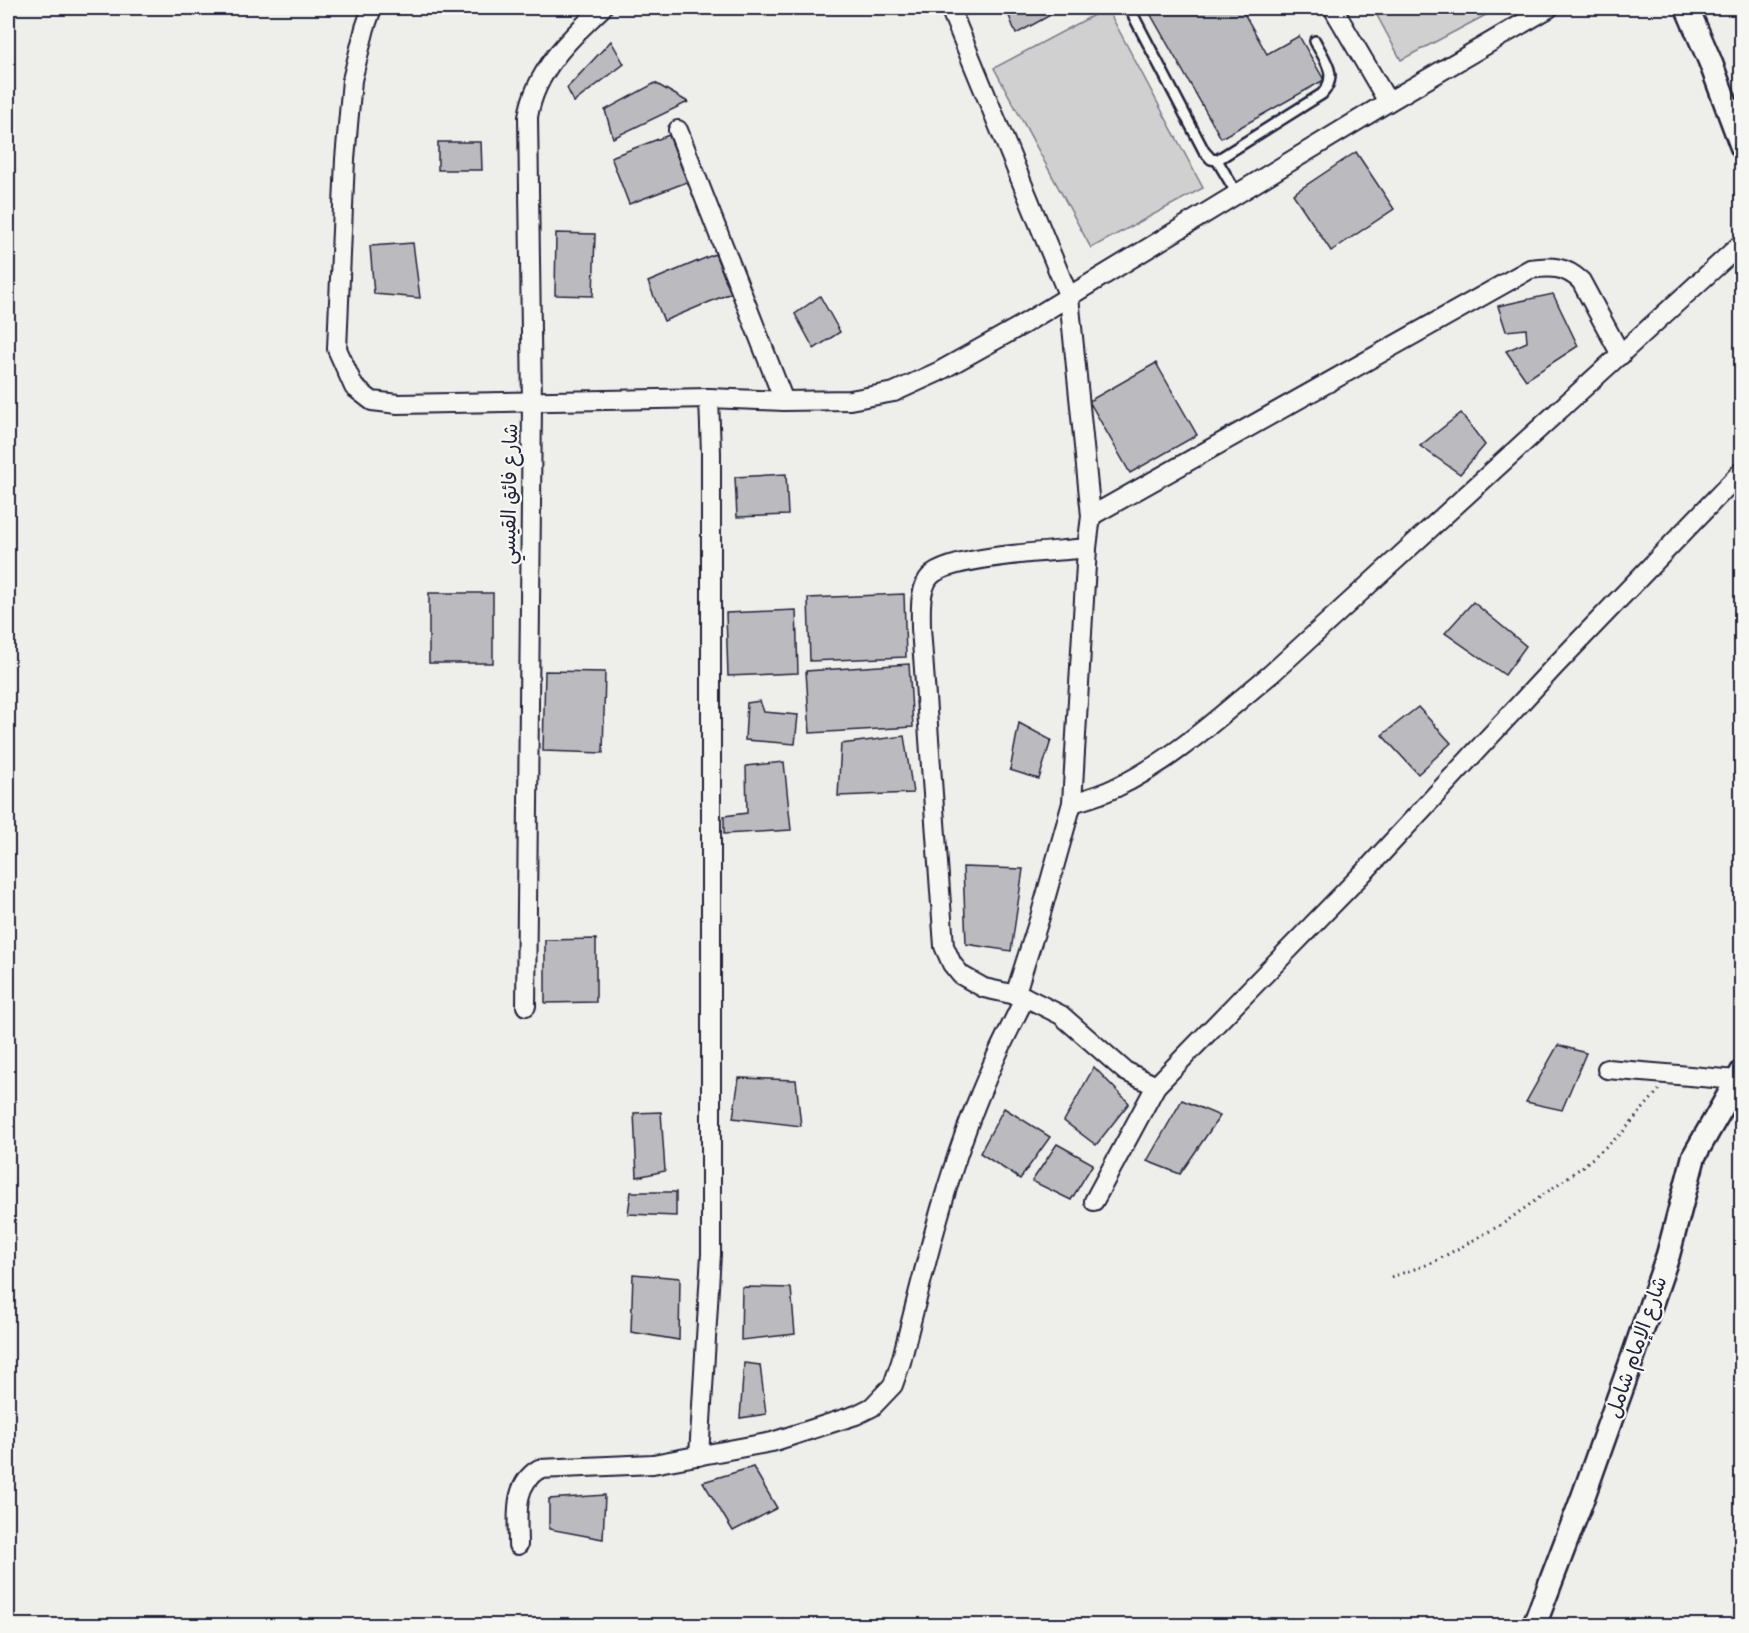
<svg xmlns="http://www.w3.org/2000/svg" width="1749" height="1633" font-family="Dekko,'Playpen Sans Arabic',sans-serif">
<style>
.green{fill:#d0d0d1;stroke:#797986;stroke-width:1.5}
.building{fill:#bbbbbf;stroke:#22223b;stroke-width:1.5}
.lines{fill:none;stroke-linecap:round;stroke-linejoin:round}
.service-casing{stroke:#22223b;stroke-width:14}
.minor-casing{stroke:#22223b;stroke-width:22}
.tertiary-casing{stroke:#22223b;stroke-width:27}
.path{stroke:#22223b;stroke-width:3;stroke-dasharray:1.5 4.5;stroke-linecap:butt}
.service{stroke:#f6f6f2;stroke-width:9}
.minor{stroke:#f6f6f2;stroke-width:18}
.tertiary{stroke:#f6f6f2;stroke-width:22}
.labels{text-anchor:middle;stroke-width:4.5;stroke-linejoin:round;paint-order:stroke}
.street-label{font-size:20px;fill:#22223b;stroke:#f6f6f2}
</style>
<rect width="100%" height="100%" fill="#eeeeeb"/>
<filter id="ink" filterUnits="userSpaceOnUse"><feTurbulence type="fractalNoise" baseFrequency=".0167" numOctaves="2"/><feDisplacementMap in="SourceGraphic" scale="12" xChannelSelector="R" yChannelSelector="G"/><feConvolveMatrix kernelMatrix="1 2 1 2 8 2 1 2 1" color-interpolation-filters="sRGB"/></filter>
<g filter="url(#ink)">
<g class="green">
<path d="M1107,8L1203,188L1091,248L994,68Z"/>
<path d="M1373,8H1499L1401,60Z"/>
</g>
<g class="building">
<path d="M1006,8H1063L1016,34Z"/>
<path d="M1147,8H1241L1267,54L1299,36L1324,80L1221,138Z"/>
<path d="M611,41L624,64L574,102L567,88Z"/>
<path d="M655,83L688,102L613,138L605,110Z"/>
<path d="M669,135L687,182L629,204L611,157Z"/>
<path d="M438,142H481L482,170H438Z"/>
<path d="M1356,152L1394,209L1331,251L1293,194Z"/>
<path d="M556,233L595,234L593,296L555,295Z"/>
<path d="M413,243L420,298L374,294L370,246Z"/>
<path d="M715,254L731,293L664,321L648,282Z"/>
<path d="M1553,294L1578,346L1526,380L1506,351L1527,342L1526,329L1506,331L1498,306Z"/>
<path d="M820,296L840,332L814,349L795,314Z"/>
<path d="M1156,363L1197,435L1130,473L1089,401Z"/>
<path d="M1461,413L1485,445L1460,474L1420,446Z"/>
<path d="M786,474L788,515L737,517L735,477Z"/>
<rect x="429" y="593" width="64" height="70"/>
<path d="M904,594L906,657L810,661L808,598Z"/>
<path d="M1473,602L1526,646L1505,675L1445,633Z"/>
<path d="M796,610L798,673L728,676L726,613Z"/>
<path d="M909,664L913,727L810,733L806,671Z"/>
<path d="M545,671L605,672L603,753L543,751Z"/>
<path d="M760,701L764,712L798,715L795,744L745,740L747,703Z"/>
<path d="M1418,707L1451,743L1418,774L1382,735Z"/>
<path d="M1019,723L1051,740L1039,779L1010,770Z"/>
<path d="M904,736L913,793L838,796L841,744Z"/>
<path d="M784,762L791,830L724,834V816L747,813L746,766Z"/>
<path d="M963,867L1023,869L1011,951L966,944Z"/>
<path d="M596,939V1002L545,1003V940Z"/>
<path d="M1558,1045L1586,1053L1562,1110L1526,1102Z"/>
<path d="M1094,1067L1129,1103L1096,1145L1064,1121Z"/>
<path d="M739,1078L796,1080L801,1126L733,1118Z"/>
<path d="M1182,1100L1220,1116L1180,1174L1147,1161Z"/>
<path d="M1004,1108L1050,1137L1020,1179L980,1153Z"/>
<path d="M661,1112L665,1171L637,1177L634,1113Z"/>
<path d="M1057,1144L1093,1164L1071,1200L1032,1181Z"/>
<path d="M631,1192H676V1216L628,1214Z"/>
<path d="M633,1274L680,1278L679,1340L631,1332Z"/>
<path d="M742,1287L791,1288L795,1334L741,1340Z"/>
<path d="M744,1363L760,1365L766,1414L740,1418Z"/>
<path d="M753,1467L777,1508L733,1531L703,1482Z"/>
<path d="M605,1495L603,1539L549,1529V1499Z"/>
</g>
<g class="lines">
<defs>
<g id="service">
<path d="M1131,8L1134,17L1204,151L1211,159L1217,160L1322,94C1339,75 1325,61 1315,41"/>
<path d="M953,14L964,8"/>
<path d="M1217,160L1237,194"/>
</g>
<g id="minor">
<path d="M372,8L365,28L352,80L345,159L337,349L354,387L372,401L398,404L709,398L784,401L850,400L894,392L938,372L1022,325L1388,102L1549,8"/>
<path d="M950,8L1069,297L1091,516L1087,548L1072,803L1040,917L1015,995"/>
<path d="M1333,8L1388,102"/>
<path d="M678,130L784,401"/>
<path d="M1091,516L1530,269C1551,266 1565,266 1581,281L1621,355"/>
<path d="M1087,548C1057,552 943,555 928,579C919,594 921,612 921,628L944,946L952,964L961,975L984,988L1025,997L1061,1015L1125,1071L1156,1086"/>
<path d="M1072,803C1086,799 1101,795 1115,788C1173,761 1222,714 1271,674L1742,243"/>
<path d="M526,1006L532,403L528,117C535,71 570,38 602,8"/>
<path d="M1607,1069L1737,1080"/>
<path d="M1094,1201L1156,1086L1368,868L1554,667L1742,471"/>
<path d="M699,1456L711,1254V453L709,398"/>
<path d="M518,1545C518,1518 512,1485 539,1469L653,1464L772,1442L856,1415L872,1407L893,1385L901,1362C925,1267 947,1170 986,1080C997,1052 1012,1025 1025,997"/>
</g>
<g id="tertiary">
<path d="M1687,8L1710,61L1742,147"/>
<path d="M1534,1626L1583,1497L1633,1357L1668,1255L1694,1156L1742,1072"/>
</g>
</defs>
<use href="#service" class="service-casing"/>
<use href="#minor" class="minor-casing"/>
<use href="#tertiary" class="tertiary-casing"/>
<path class="path" d="M1391,1277L1432,1263L1504,1223L1582,1167L1622,1133L1659,1090"/>
<use href="#service" class="service"/>
<use href="#minor" class="minor"/>
<use href="#tertiary" class="tertiary"/>
</g>
</g>
<g class="labels">
<g class="street-label">
<text transform="translate(509 494) rotate(-89)" y="7">شارع فائق القيسي</text>
<text transform="translate(1636 1347) rotate(-71)" y="7">شارع الإمام شامل</text>
</g>
</g>
<rect width="1749" height="1633" fill="none" stroke="#f6f6f2" stroke-width="30"/>
<rect x="15" y="15" width="1719" height="1603" fill="none" stroke="#22223b" stroke-width="2" filter="url(#ink)"/>
</svg>
